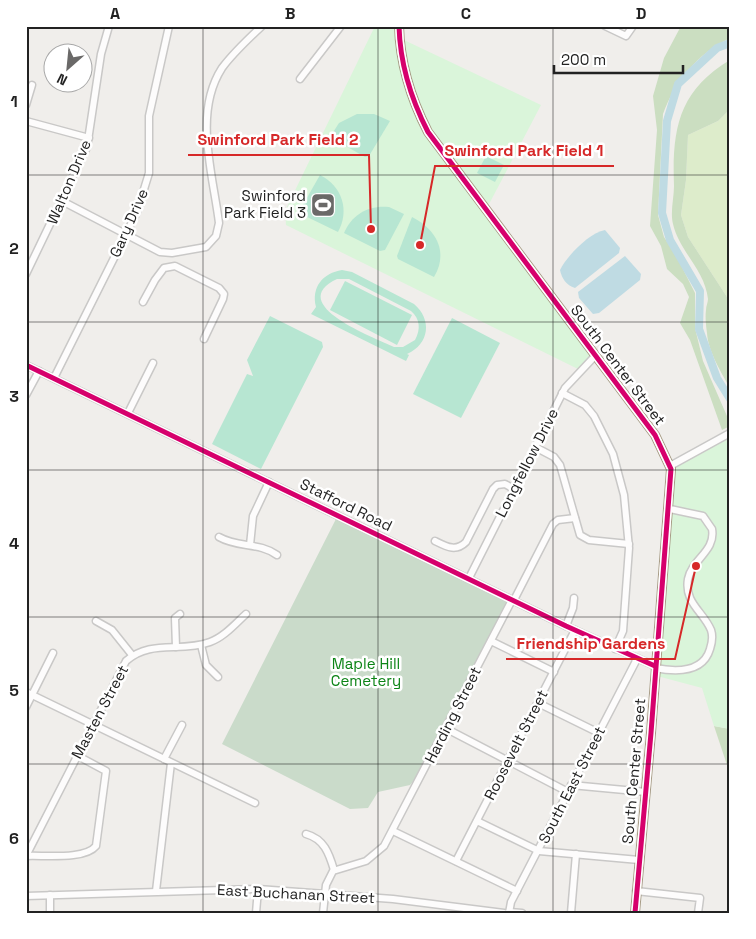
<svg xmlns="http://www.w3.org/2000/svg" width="756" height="939" font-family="'Space Grotesk',sans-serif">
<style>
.grass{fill:#ddeccb}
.forest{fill:#cbdec1}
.cemetery{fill:#cadbca}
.park{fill:#daf5da}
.pitch{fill:#b7e6d2;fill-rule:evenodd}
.water{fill:#bfdbe3}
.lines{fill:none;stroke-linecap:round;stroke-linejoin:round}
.river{stroke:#bfdbe3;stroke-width:8}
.minor-casing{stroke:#c9c8c7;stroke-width:9}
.major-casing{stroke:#a79c86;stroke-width:10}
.minor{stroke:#fdfcfc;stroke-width:6}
.major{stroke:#f3ede7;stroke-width:8}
.cycleway-casing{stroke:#fff;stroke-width:8}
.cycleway{stroke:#d6006c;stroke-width:5}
.grid{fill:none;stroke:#222;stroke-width:1;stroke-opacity:0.55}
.labels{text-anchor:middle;stroke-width:5;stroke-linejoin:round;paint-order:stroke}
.street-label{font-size:15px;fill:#222;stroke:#fff}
.poi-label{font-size:15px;fill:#222;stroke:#fff;text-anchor:end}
.park-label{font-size:15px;fill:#0c8416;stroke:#fff}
.leader{fill:none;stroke:#d62828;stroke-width:2}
.callout-dot{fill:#d62828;stroke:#fff;stroke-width:2}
.callout-label{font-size:16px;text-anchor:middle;font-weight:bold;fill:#d62828;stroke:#fff;stroke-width:5;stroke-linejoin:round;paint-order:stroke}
.neatline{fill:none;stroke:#222;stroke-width:2}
.grid-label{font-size:16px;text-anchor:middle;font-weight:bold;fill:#222}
</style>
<rect width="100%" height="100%" fill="#f0eeeb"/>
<path class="grass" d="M730,109V319L727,297L688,237L681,215L686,180L688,135L718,121Z"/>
<g class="forest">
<path d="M681,26H730V38C697,54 675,81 663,114L658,215L664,237L677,257L695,293V328L703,361L730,423V426L722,430L690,340L680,323L689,297L683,284L667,269L661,246L650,226L657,130L653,96L664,58Z"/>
<path d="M730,60V109L718,121L688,135L686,180L681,215L688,237L727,297L730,319V388C721,372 708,351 707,333C706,325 705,317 706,310C706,306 708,302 708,299C705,270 679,251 673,224C670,212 674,198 674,186C672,130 678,91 730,60Z"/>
<path d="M714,726L730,729V772L729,771Z"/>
</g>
<path class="cemetery" d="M338,515L512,600L427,765L410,785L378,792L368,808L350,809L222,744Z"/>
<g class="park">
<path d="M375,26H399L412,95L404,40L541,105L487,208L595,356L580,370L286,225L285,211Z"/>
<path d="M730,433V729L714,726L702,688L657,676L670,466Z"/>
</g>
<g class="pitch">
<path d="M357,114H374L390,121L369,156L365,157L330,137L339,123Z"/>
<path d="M486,156L504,165L495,182L477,173Z"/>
<path d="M320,175C342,186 350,210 338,232L301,214L300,210Z"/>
<path d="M389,207L404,214L385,250L380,251L344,233C352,214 369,205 389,207Z"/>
<path d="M412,217C436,229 449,252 434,277L398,259L397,256Z"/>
<path d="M342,270L352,272L414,304C432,319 430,344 407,354L409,355L406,361L311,314L316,307C311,287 323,273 342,270ZM337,279H349L411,311C420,319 421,329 415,340L403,347H394C375,338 284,304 337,279Z"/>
<path d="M345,281L412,315L397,345L330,310Z"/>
<path d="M270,316L322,342L323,347L261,469L212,444L247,374L253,376L247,360Z"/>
<path d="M452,318L500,343L461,418L413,394Z"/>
</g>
<g class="water">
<path d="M605,230L620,248L619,253L575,288C566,285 562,279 560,270C567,256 589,233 605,230Z"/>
<path d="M625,256L641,274L640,280L599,313L593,314L579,298L578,292Z"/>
</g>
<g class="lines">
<path class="river" d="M730,43L717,48L678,84L667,121L662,213L670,240L700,291L699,329L717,378L730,399"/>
<defs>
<g id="minor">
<path d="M605,26L626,36L633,26"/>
<path d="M300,79L341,26"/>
<path d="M26,105L32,85"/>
<path d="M26,121L89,138"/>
<path d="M62,201L160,252L172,253L206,247L216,236L219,223C213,174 193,113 222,68C233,53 248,39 262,26"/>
<path d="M26,274L87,147L101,54L109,26"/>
<path d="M143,302L155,280L164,268L175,266L219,288L224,294L223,299L204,339"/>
<path d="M26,365L566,626L655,666"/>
<path d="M54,378L137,212L149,173V116L169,26"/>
<path d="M562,393L585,405L594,416L613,454L624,495L629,548L623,631L615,649"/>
<path d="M26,395L39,371"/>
<path d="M128,413L153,363"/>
<path d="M535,447L554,457L560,465L580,535L589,540L629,544"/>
<path d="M670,466L730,433"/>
<path d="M219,537C238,548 259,542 277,555"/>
<path d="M435,541C447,547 456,552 466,542L493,489L497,485L505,484L514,489"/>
<path d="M250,545L253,516L269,482"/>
<path d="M469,578L565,388L595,356"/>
<path d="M514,600L553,524L558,520L575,518"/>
<path d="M96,621L112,630L132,655"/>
<path d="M566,626L573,608L574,598"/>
<path d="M491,641L554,672"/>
<path d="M201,645L206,665L218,677"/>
<path d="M176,647L175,618L180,614"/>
<path d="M655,668C676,672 703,673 710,649C712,643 713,636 711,630C703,611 684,603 688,579C692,559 716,551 712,529L703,516L670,509"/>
<path d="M26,692L255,803"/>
<path d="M538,703L599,733"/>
<path d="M26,707L53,653"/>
<path d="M445,728L568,792"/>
<path d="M164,759L182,725"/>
<path d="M571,785L646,792"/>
<path d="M477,821L539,851L639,860"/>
<path d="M393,831L517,891"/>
<path d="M306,834C324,839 329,853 334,870"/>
<path d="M26,856L126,661C151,639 180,653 210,642C224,637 235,624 246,614"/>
<path d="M26,856C44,855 85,860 96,846L106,771L76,755"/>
<path d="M456,861L575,630"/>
<path d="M156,891L171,763"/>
<path d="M636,891L700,898L698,913"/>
<path d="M50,895V913"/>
<path d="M26,896L258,889L393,899L504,913"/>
<path d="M509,912L522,913"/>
<path d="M256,913L258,889"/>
<path d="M323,913L326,885L333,871L366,861L384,846L512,600"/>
<path d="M509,913L511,902L637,659"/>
<path d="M571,913L576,854"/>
</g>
<path id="major" d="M399,26C400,64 411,99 428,132L655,435L671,469L651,733L635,913"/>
</defs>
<use href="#minor" class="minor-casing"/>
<use href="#major" class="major-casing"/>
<use href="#minor" class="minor"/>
<use href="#major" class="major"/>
<defs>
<g id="cycleway">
<path d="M399,26C400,64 411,99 428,132L655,435L671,469L651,733L635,913"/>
<path d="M26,365L566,626L655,666"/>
</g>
</defs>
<use href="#cycleway" class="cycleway-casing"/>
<use href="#cycleway" class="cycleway"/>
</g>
<path class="grid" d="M203,26V913M378,26V913M553,26V913M26,175H730M26,322H730M26,470H730M26,617H730M26,764H730"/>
<defs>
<symbol id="stadium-square" viewBox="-11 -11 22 22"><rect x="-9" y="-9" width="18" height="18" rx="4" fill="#6a6968" stroke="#fff"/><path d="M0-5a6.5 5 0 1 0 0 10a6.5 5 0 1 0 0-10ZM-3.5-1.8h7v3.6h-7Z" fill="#fff"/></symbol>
</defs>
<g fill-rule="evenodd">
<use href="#stadium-square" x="309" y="191" width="28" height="28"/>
</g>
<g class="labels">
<g class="street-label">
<text transform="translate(69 182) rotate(-67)" y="5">Walton Drive</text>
<text transform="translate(129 223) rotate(-66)" y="5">Gary Drive</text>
<text transform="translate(618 365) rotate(53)" y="5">South Center Street</text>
<text transform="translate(527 463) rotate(-63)" y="5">Longfellow Drive</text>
<text transform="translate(346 505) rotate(26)" y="5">Stafford Road</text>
<text transform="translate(100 712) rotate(-62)" y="5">Masten Street</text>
<text transform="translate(453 715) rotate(-63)" y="5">Harding Street</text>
<text transform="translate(516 745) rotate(-63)" y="5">Roosevelt Street</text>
<text transform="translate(634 771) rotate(-85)" y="5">South Center Street</text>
<text transform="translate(572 785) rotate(-63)" y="5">South East Street</text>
<text transform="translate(296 894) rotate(3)" y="5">East Buchanan Street</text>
</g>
<g class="poi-label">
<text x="306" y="201">Swinford<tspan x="306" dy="17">Park Field 3</tspan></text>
</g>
<g class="park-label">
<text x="366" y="669">Maple Hill<tspan x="366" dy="17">Cemetery</tspan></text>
</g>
</g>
<path class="leader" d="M371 229L369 155H188M420 245L435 166H614M696 566L675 659H506"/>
<g class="callout-dot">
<circle cx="371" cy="229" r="5"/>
<circle cx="420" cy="245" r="5"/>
<circle cx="696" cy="566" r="5"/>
</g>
<g class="callout-label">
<text x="278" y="145">Swinford Park Field 2</text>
<text x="524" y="156">Swinford Park Field 1</text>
<text x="591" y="649">Friendship Gardens</text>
</g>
<rect width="756" height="939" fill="none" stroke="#ffffff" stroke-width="55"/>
<g transform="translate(68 68) rotate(207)"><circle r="24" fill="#ffffff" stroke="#a7a7a7"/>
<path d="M0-4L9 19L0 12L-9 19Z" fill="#6a6968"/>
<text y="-8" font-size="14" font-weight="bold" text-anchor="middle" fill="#222222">N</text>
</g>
<path d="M554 65v8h129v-8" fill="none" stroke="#222222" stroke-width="2.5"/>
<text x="561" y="65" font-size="15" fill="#222222" stroke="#ffffff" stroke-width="4" paint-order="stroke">200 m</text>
<rect x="28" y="28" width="700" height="884" class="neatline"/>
<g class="grid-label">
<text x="115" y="19">A</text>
<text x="290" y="19">B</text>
<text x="466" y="19">C</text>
<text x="641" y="19">D</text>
<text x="14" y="107">1</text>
<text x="14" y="254">2</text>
<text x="14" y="402">3</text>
<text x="14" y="549">4</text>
<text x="14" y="696">5</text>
<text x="14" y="844">6</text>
</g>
</svg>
